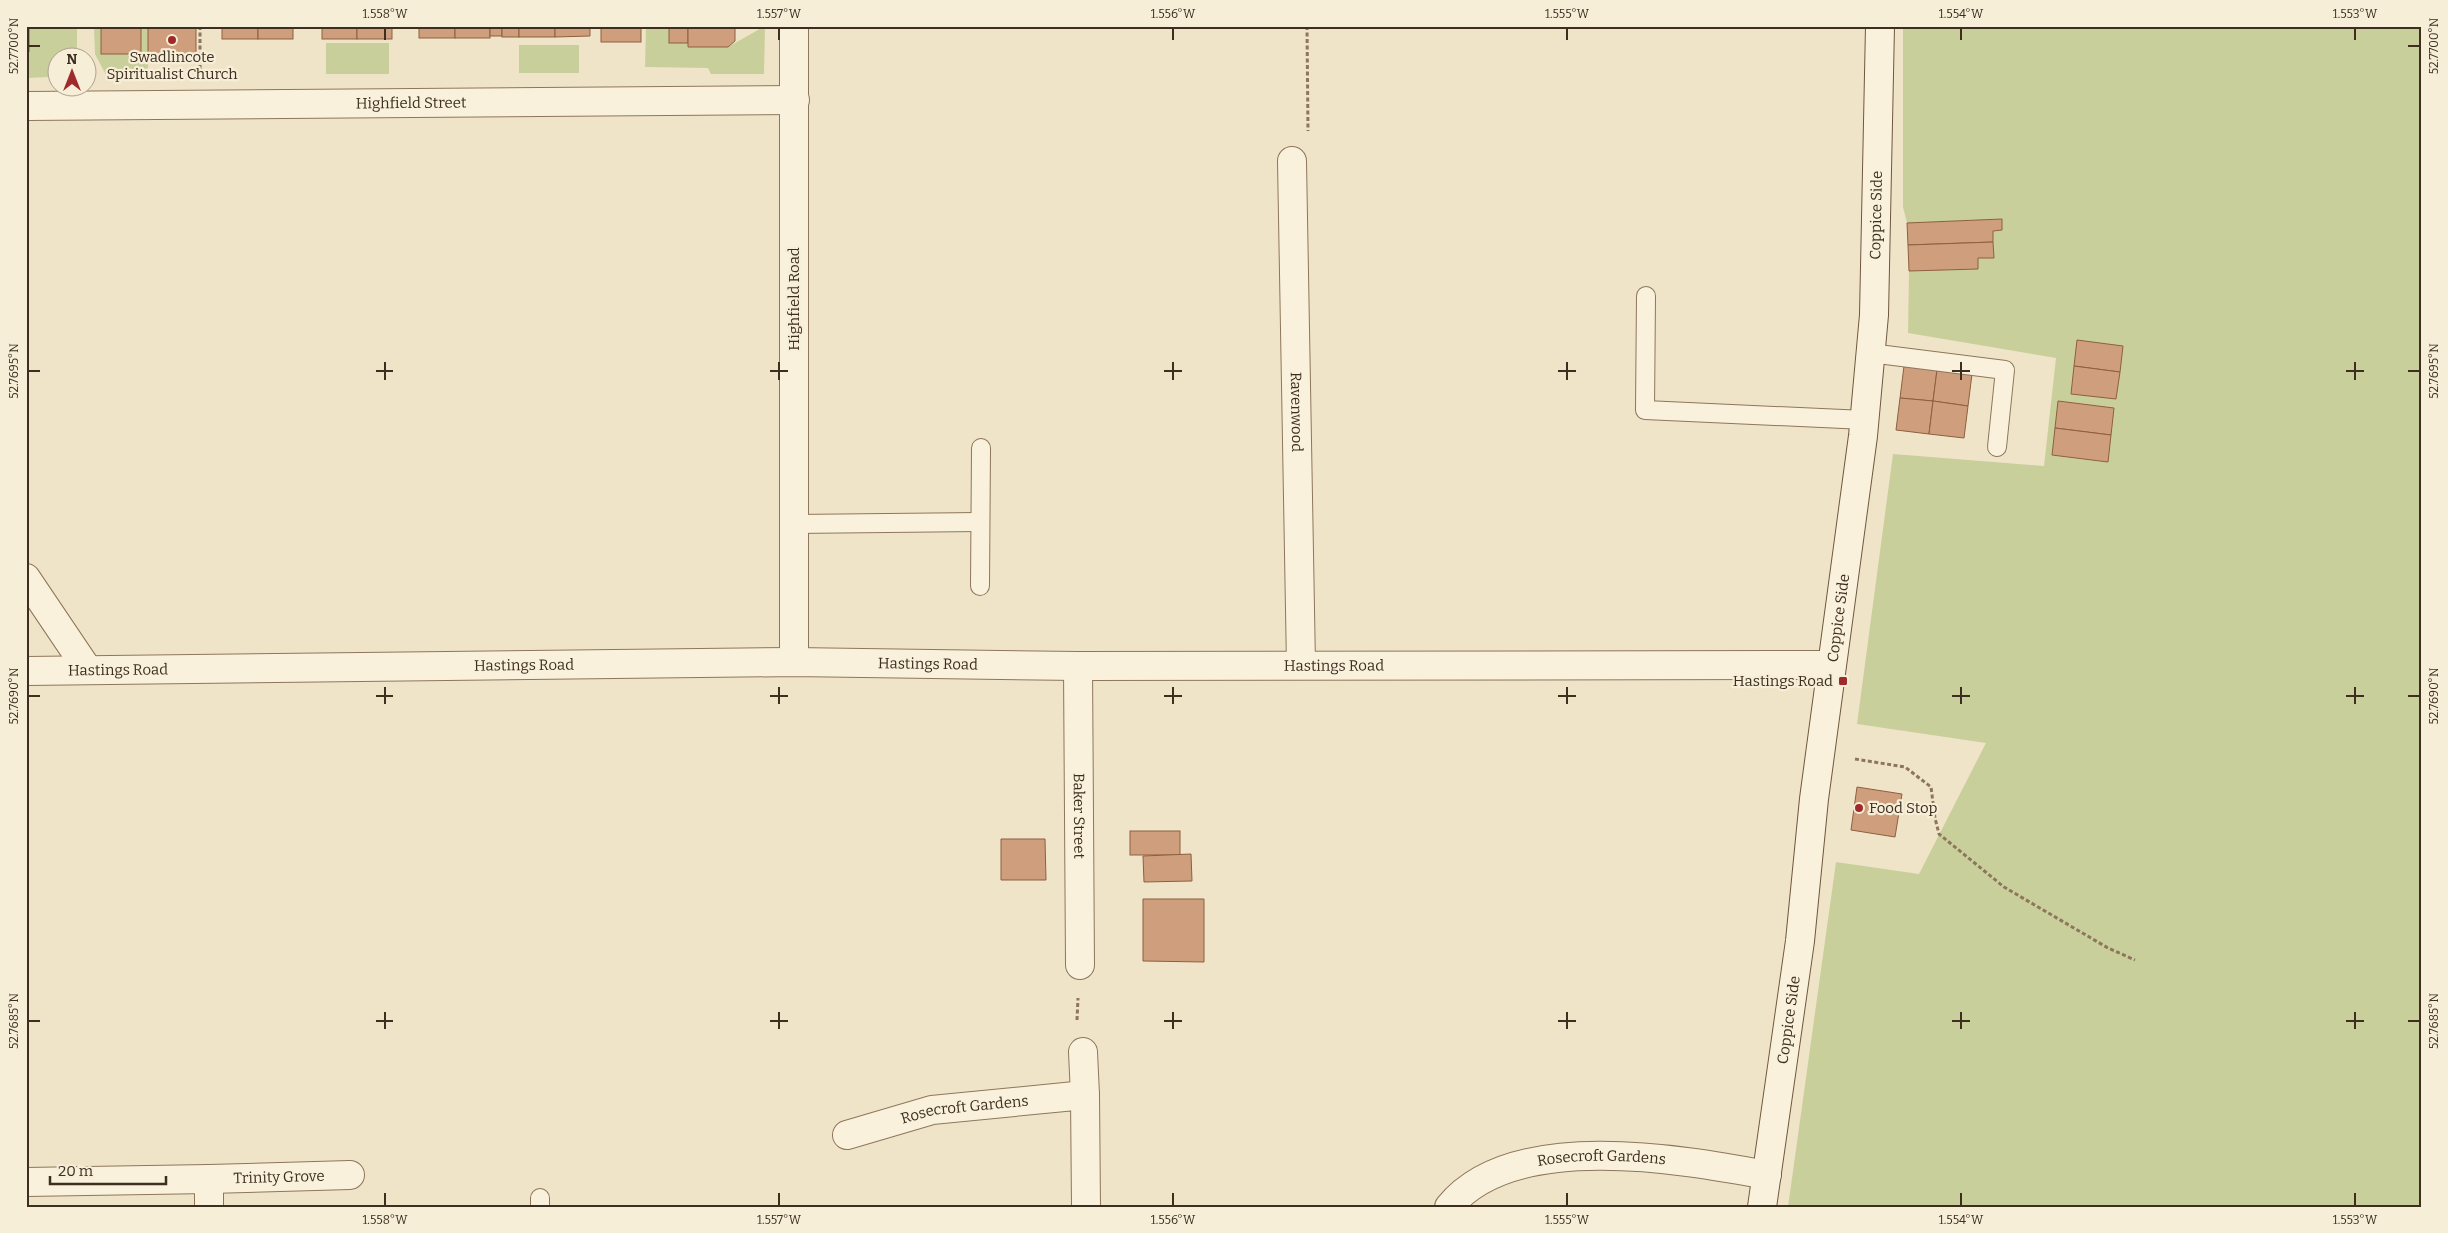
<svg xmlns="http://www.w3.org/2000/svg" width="2448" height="1233" font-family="Bitter,serif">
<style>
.green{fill:#c9cf9b}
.building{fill:#cf9f7d;stroke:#8d5f41}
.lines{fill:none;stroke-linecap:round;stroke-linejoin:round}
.lane-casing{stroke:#8d765c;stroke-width:20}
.street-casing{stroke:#8d765c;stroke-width:30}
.secondary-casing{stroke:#6f573f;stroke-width:30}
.path{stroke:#8d765c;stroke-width:3;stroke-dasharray:4 2.5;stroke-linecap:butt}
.lane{stroke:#faf1dc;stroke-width:18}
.street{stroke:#faf1dc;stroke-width:28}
.secondary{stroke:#faf1dc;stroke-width:28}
.ticks{fill:none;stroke:#3d2e20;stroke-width:2}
.poi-dot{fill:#9e2a2b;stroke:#f7eed8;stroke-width:2}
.labels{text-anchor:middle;stroke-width:4.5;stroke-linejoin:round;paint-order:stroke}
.poi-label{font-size:15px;fill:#3d2e20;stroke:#f7eed8}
.street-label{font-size:15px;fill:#3d2e20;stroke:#f7eed8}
.neatline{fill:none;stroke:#3d2e20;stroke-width:2}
.ticks-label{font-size:12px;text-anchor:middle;fill:#3d2e20}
</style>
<rect width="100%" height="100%" fill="#f0e4c8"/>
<g class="green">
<path d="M29,26H77V56L58,58L57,74L51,77L26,78Z"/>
<path d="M94,26H101V54L141,26H148V77H113V75H106L95,54Z"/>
<path d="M646,26H669V43H688V47H728L765,26L764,74H711L708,68L645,67Z"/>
<path d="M1903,26H2422V1207H1788L1836,862L1919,874L1986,743L1857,724L1893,454L2044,466L2056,358L1908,333L1909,271L1978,269V258H1994L1993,231L2002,230V219L1907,223L1903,207Z"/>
<rect x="326" y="43" width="63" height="31"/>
<rect x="519" y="45" width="60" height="28"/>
</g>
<g class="building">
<path d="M26,26H29V52L26,53Z"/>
<rect x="101" y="26" width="40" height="28"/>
<rect x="148" y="26" width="48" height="28"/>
<rect x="222" y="26" width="36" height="13"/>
<rect x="258" y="26" width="35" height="13"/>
<rect x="322" y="26" width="35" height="13"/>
<rect x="357" y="26" width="35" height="13"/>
<rect x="419" y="26" width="36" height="12"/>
<rect x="455" y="26" width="35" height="12"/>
<rect x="490" y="26" width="12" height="10"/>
<rect x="502" y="26" width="17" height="11"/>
<rect x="519" y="26" width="36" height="11"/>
<path d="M555,26H590V36L555,37Z"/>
<rect x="601" y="26" width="40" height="16"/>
<rect x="669" y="26" width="19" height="17"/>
<path d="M688,26H735V41L728,47H688Z"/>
<path d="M2002,219V230L1993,231V242L1908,245L1907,223Z"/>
<path d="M1993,242L1994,258H1978V269L1909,271L1908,245Z"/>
<path d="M2077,340L2123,346L2120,372L2074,366Z"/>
<path d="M1904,366L1937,370L1933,401L1900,398Z"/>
<path d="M2074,366L2120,372L2116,399L2071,394Z"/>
<path d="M1937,370L1972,374L1968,406L1933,401Z"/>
<path d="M1900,398L1933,401L1929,434L1896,430Z"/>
<path d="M1933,401L1968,406L1964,438L1929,434Z"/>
<path d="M2058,401L2114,408L2111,435L2055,428Z"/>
<path d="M2055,428L2111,435L2108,462L2052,455Z"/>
<path d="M1857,787L1902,794L1895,837L1851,830Z"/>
<rect x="1130" y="831" width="50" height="24"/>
<path d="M1001,839H1045L1046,880H1001Z"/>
<path d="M1191,854L1192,881L1144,882L1143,856Z"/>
<path d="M1143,899H1204V962L1143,961Z"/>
</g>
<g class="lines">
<defs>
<g id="lane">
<path d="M1646,296L1645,410L1865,420"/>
<path d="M1870,353L2005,370L1997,447"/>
<path d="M794,524L980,522"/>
<path d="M980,586L981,448"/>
<path d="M540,1198V1207"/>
</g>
<g id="street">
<path id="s1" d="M26,106L795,100"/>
<path id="s2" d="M1292,161L1301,665"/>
<path d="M26,578L88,670"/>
<path d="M794,662V26"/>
<path id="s3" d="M1078,666L1080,965"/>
<path id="s4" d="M26,671L794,662L1078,666L1831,665"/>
<path d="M1083,1052L1085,1095"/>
<path id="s5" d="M847,1135L932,1110L1085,1095L1086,1207"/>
<path id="s6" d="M209,1179L350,1175"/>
<path d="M26,1182L209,1179V1207"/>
<path id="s7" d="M1449,1207C1512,1129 1681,1159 1767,1175"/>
</g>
<g id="secondary">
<path id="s8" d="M1762,1207L1800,941L1814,799L1863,436L1874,315L1880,26"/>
</g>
</defs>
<use href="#lane" class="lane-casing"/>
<use href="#street" class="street-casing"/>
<use href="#secondary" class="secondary-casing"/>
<g class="path">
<path d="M200,26V71"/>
<path d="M1307,26L1308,131"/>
<path d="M1855,759L1905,767L1931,787L1935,818L1939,834L2004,887L2108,948L2135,960"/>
<path d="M1077,1020L1078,998"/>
</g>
<use href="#lane" class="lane"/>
<use href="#street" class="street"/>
<use href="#secondary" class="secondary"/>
</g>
<path class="ticks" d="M385,28V40M779,28V40M1173,28V40M1567,28V40M1961,28V40M2355,28V40M28,46H40M2408,46H2420M385,362V380M779,362V380M1173,362V380M1567,362V380M1961,362V380M2355,362V380M28,371H40M376,371H393M770,371H788M1164,371H1182M1558,371H1576M1952,371H1970M2346,371H2364M2408,371H2420M385,687V704M779,687V704M1173,687V704M1567,687V704M1961,687V704M2355,687V704M28,696H40M376,696H393M770,696H788M1164,696H1182M1558,696H1576M1952,696H1970M2346,696H2364M2408,696H2420M385,1012V1029M779,1012V1029M1173,1012V1029M1567,1012V1029M1961,1012V1029M2355,1012V1029M28,1021H40M376,1021H393M770,1021H788M1164,1021H1182M1558,1021H1576M1952,1021H1970M2346,1021H2364M2408,1021H2420M385,1193V1206M779,1193V1206M1173,1193V1206M1567,1193V1206M1961,1193V1206M2355,1193V1206"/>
<g class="poi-dot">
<circle cx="172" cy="40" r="5"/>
<rect x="1838" y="676" width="10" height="10" rx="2.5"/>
<circle cx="1859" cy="808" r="5"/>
</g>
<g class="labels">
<g class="poi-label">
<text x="172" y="62">Swadlincote<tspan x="172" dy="17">Spiritualist Church</tspan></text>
<text x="1833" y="686" text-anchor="end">Hastings Road</text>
<text x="1869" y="813" text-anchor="start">Food Stop</text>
</g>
<g class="street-label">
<text dy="5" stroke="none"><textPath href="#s1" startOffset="385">Highfield Street</textPath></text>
<text dy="5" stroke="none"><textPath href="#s8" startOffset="999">Coppice Side</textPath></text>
<text transform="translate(794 299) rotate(-90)" y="5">Highfield Road</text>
<text dy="5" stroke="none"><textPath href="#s2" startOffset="251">Ravenwood</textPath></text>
<text dy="5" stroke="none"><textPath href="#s8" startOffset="594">Coppice Side</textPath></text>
<text dy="5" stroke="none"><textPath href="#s4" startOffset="902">Hastings Road</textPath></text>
<text dy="5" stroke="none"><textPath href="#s4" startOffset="498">Hastings Road</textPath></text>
<text dy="5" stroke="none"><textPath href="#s4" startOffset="1308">Hastings Road</textPath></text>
<text dy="5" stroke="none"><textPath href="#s4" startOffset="92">Hastings Road</textPath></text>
<text dy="5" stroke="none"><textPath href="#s3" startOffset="150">Baker Street</textPath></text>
<text dy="5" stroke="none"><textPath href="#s8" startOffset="189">Coppice Side</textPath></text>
<text dy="5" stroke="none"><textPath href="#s5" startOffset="121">Rosecroft Gardens</textPath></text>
<text dy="5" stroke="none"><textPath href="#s7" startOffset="166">Rosecroft Gardens</textPath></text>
<text dy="5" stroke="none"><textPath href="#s6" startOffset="70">Trinity Grove</textPath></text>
</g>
</g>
<rect width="2448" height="1233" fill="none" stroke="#f7eed8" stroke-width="55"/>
<g transform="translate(72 72)"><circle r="24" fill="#f7eed8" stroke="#ada18e"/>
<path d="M0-4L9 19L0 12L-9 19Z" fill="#9e2a2b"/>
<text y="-8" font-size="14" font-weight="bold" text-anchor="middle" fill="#3d2e20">N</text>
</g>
<path d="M50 1176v8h116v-8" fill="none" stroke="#3d2e20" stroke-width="2.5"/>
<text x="58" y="1176" font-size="15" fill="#3d2e20" stroke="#f7eed8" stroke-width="4" paint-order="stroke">20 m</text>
<rect x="28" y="28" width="2392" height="1178" class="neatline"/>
<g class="ticks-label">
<text x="385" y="18">1.558°W</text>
<text x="779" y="18">1.557°W</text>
<text x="1173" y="18">1.556°W</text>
<text x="1567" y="18">1.555°W</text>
<text x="1961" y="18">1.554°W</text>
<text x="2355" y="18">1.553°W</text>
<text transform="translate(14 46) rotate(-90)" y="4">52.7700°N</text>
<text transform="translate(2434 46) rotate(-90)" y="4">52.7700°N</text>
<text transform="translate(14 371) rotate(-90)" y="4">52.7695°N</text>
<text transform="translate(2434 371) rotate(-90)" y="4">52.7695°N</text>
<text transform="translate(14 696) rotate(-90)" y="4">52.7690°N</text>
<text transform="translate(2434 696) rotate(-90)" y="4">52.7690°N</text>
<text transform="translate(14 1021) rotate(-90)" y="4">52.7685°N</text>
<text transform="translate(2434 1021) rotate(-90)" y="4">52.7685°N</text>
<text x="385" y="1224">1.558°W</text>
<text x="779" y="1224">1.557°W</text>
<text x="1173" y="1224">1.556°W</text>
<text x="1567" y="1224">1.555°W</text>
<text x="1961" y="1224">1.554°W</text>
<text x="2355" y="1224">1.553°W</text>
</g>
</svg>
